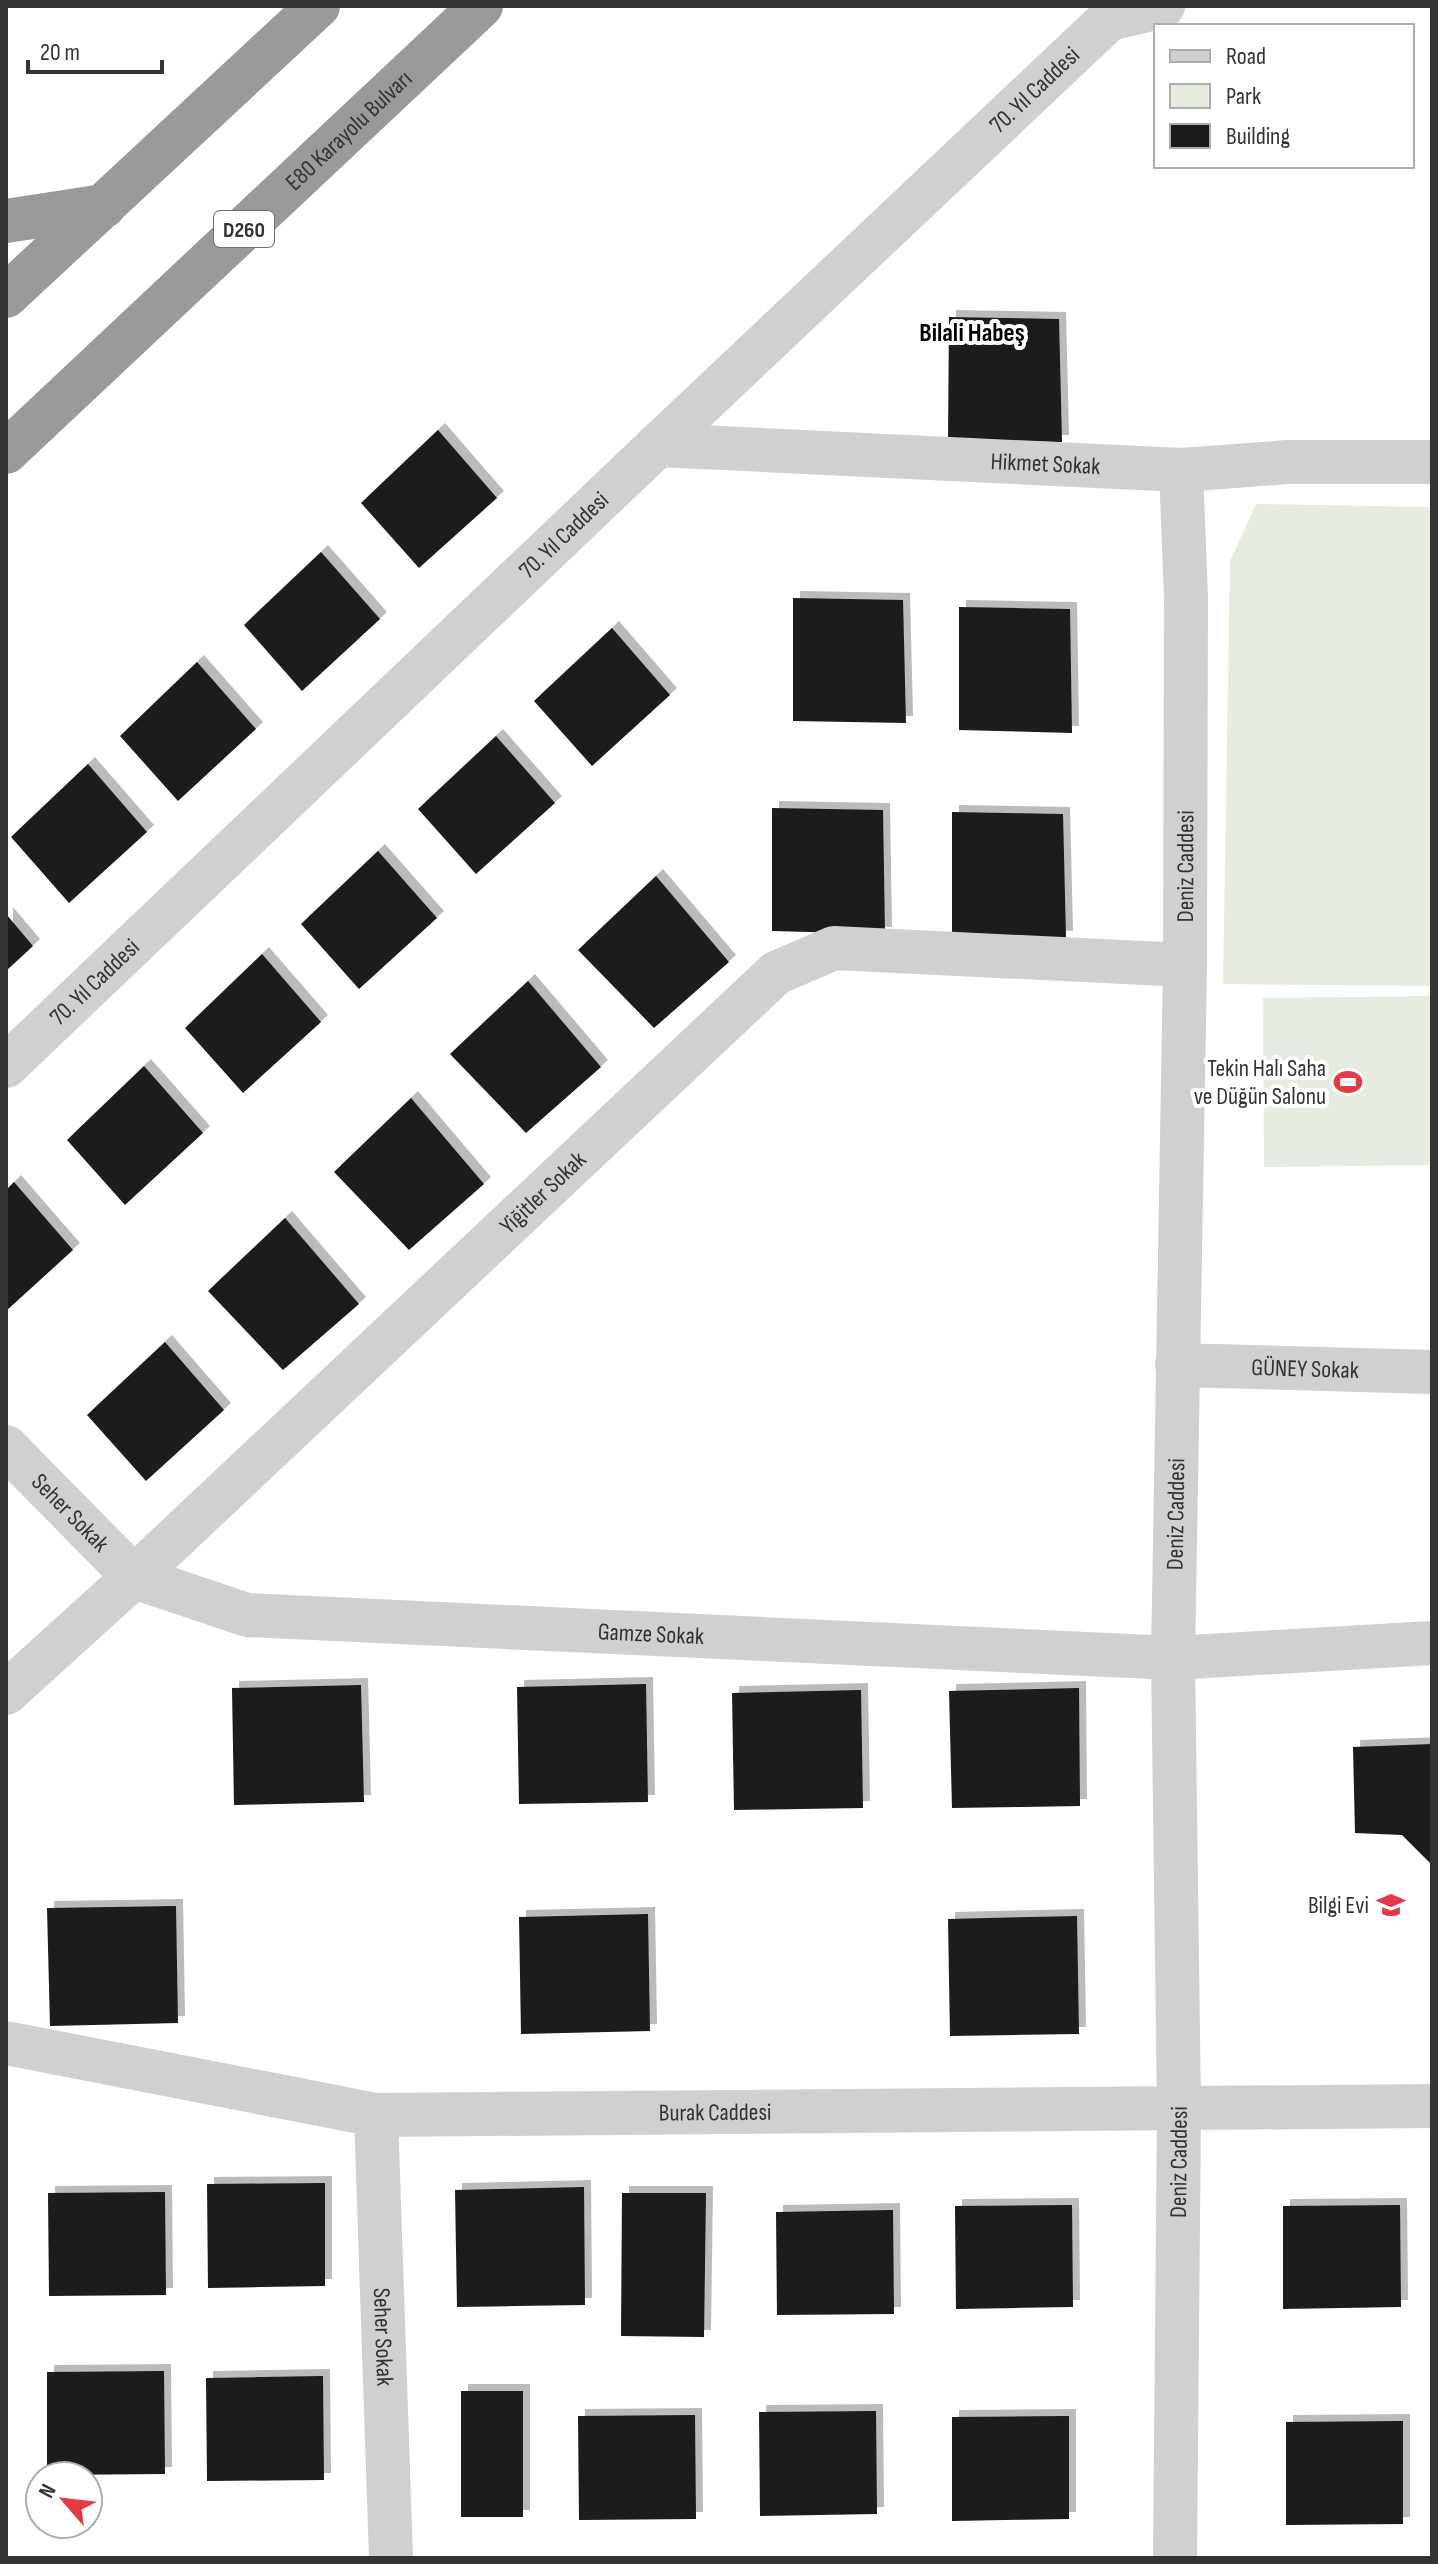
<svg xmlns="http://www.w3.org/2000/svg" width="1438" height="2564" font-family="'Sofia Sans Condensed',sans-serif">
<style>
.green{fill:#e6ecdf}
.building{fill:#1a1a1a;filter:url(#shadow)}
.lines{fill:none;stroke-linecap:round;stroke-linejoin:round}
.minor{stroke:#d0d0d0;stroke-width:44}
.highway{stroke:#9a9a9a;stroke-width:44}
.labels{text-anchor:middle;stroke-width:8;stroke-linejoin:round;paint-order:stroke}
.shield{fill:#fff;stroke:#707070;stroke-width:2}
.shield-label{font-size:22px;font-weight:bold;fill:#333}
.street-label{font-size:24px;fill:#333;stroke:#fff}
.poi-label{font-size:24px;fill:#333;stroke:#fff;text-anchor:end}
.neighbourhood-label{font-size:26px;font-weight:bold;fill:#000;stroke:#fff}
</style>
<defs>
<filter id="shadow"><feDropShadow dx="7" dy="-7" stdDeviation="0" flood-color="#0004"/></filter>
</defs>
<rect width="100%" height="100%" fill="#fff"/>
<g class="green">
<path d="M1256,504L1432,507V986L1223,984L1230,561Z"/>
<path d="M1432,996V1165L1264,1167L1263,998Z"/>
</g>
<g class="building">
<path d="M949,317L1059,319L1062,442L948,440Z"/>
<path d="M438,430L497,498L419,568L361,503Z"/>
<path d="M321,552L380,619L302,691L244,625Z"/>
<path d="M793,598L903,600L906,723L793,721Z"/>
<path d="M959,607L1070,609L1072,733L959,730Z"/>
<path d="M612,628L670,695L592,766L534,701Z"/>
<path d="M197,662L256,729L178,801L120,736Z"/>
<path d="M496,736L555,803L476,874L418,809Z"/>
<path d="M88,764L147,832L69,903L11,837Z"/>
<path d="M772,808L883,810L885,934L772,931Z"/>
<path d="M952,812L1063,814L1066,938L952,934Z"/>
<path d="M378,851L437,918L359,989L301,924Z"/>
<path d="M656,876L729,962L654,1028L578,950Z"/>
<path d="M6,914L33,946L6,971Z"/>
<path d="M262,954L321,1022L243,1093L185,1028Z"/>
<path d="M528,981L601,1067L526,1133L450,1054Z"/>
<path d="M144,1066L203,1133L125,1205L67,1140Z"/>
<path d="M411,1098L484,1184L409,1250L334,1172Z"/>
<path d="M14,1182L73,1250L6,1311V1190Z"/>
<path d="M285,1218L359,1304L283,1370L208,1291Z"/>
<path d="M165,1342L224,1410L146,1481L87,1415Z"/>
<path d="M646,1684L648,1802L519,1804L517,1687Z"/>
<path d="M361,1685L364,1802L234,1805L232,1688Z"/>
<path d="M1079,1688L1080,1806L952,1808L949,1691Z"/>
<path d="M861,1690L863,1808L734,1810L732,1693Z"/>
<path d="M1432,1744V1865L1402,1835L1355,1833L1353,1747Z"/>
<path d="M176,1906L178,2023L50,2026L47,1908Z"/>
<path d="M648,1914L650,2031L521,2034L519,1917Z"/>
<path d="M1077,1916L1079,2034L950,2036L948,1919Z"/>
<path d="M325,2183V2286L208,2288L207,2184Z"/>
<path d="M584,2187L585,2305L457,2307L455,2190Z"/>
<path d="M165,2192L166,2295L49,2296L48,2193Z"/>
<path d="M622,2193H706L704,2337L621,2336Z"/>
<path d="M1072,2205L1073,2307L956,2309L955,2206Z"/>
<path d="M1400,2205L1401,2307L1283,2309V2206Z"/>
<path d="M893,2210L894,2314L777,2315L776,2212Z"/>
<path d="M164,2371L165,2474L47,2475V2372Z"/>
<path d="M323,2376L324,2480L207,2481L206,2378Z"/>
<rect x="461" y="2391" width="62" height="126"/>
<path d="M876,2411L877,2514L760,2516L759,2412Z"/>
<path d="M695,2415L696,2519L579,2520L578,2416Z"/>
<path d="M1069,2416V2519L952,2521V2417Z"/>
<path d="M1403,2421V2524L1286,2525V2422Z"/>
</g>
<g class="lines">
<g class="minor">
<path d="M1109,19L1163,6"/>
<path id="s1" d="M658,445L1181,470L1288,462H1432"/>
<path id="s2" d="M6,1066L658,445L1123,6"/>
<path id="s3" d="M1177,1365L1432,1372"/>
<path id="s4" d="M6,1447L134,1577L247,1615L1173,1658L1432,1643"/>
<path id="s5" d="M6,1693L134,1577L776,973L834,948L1185,965"/>
<path id="s6" d="M6,2043L376,2115L1432,2106"/>
<path id="s7" d="M376,2115L391,2558"/>
<path id="s8" d="M1175,2558L1179,2109L1173,1658L1185,965L1186,597L1181,470"/>
</g>
<g class="highway">
<path d="M6,221L104,206"/>
<path d="M6,296L318,6"/>
<path id="s9" d="M6,452L481,6"/>
</g>
</g>
<defs>
<symbol id="stadium-bare" viewBox="-9 -9 18 18"><path d="M0-5a6.5 5 0 1 0 0 10a6.5 5 0 1 0 0-10ZM-3.5-1.8h7v3.6h-7Z" fill="#e63946" stroke="#fff" stroke-width="2.5" paint-order="stroke"/></symbol>
<symbol id="school-bare" viewBox="-9 -9 18 18"><path d="M0-5L7-2L0 1L-7-2ZM-4 1L0 2.5L4 1V4Q0 6-4 4Z" fill="#e63946" stroke="#fff" stroke-width="2.5" paint-order="stroke"/></symbol>
</defs>
<g fill-rule="evenodd">
<use href="#stadium-bare" x="1328" y="1062" width="40" height="40"/>
<use href="#school-bare" x="1371" y="1885" width="40" height="40"/>
</g>
<g class="labels">
<rect class="shield" x="214" y="211" width="60" height="36" rx="6"/>
<g class="shield-label">
<text x="244" y="237">D260</text>
</g>
<g class="street-label">
<text dy="8" stroke="none"><textPath href="#s2" startOffset="1418">70. Yıl Caddesi</textPath></text>
<text dy="8" stroke="none"><textPath href="#s9" startOffset="470">E80 Karayolu Bulvarı</textPath></text>
<text dy="8" stroke="none"><textPath href="#s1" startOffset="388">Hikmet Sokak</textPath></text>
<text dy="8" stroke="none"><textPath href="#s2" startOffset="770">70. Yıl Caddesi</textPath></text>
<text dy="8" stroke="none"><textPath href="#s8" startOffset="1692">Deniz Caddesi</textPath></text>
<text dy="8" stroke="none"><textPath href="#s2" startOffset="122">70. Yıl Caddesi</textPath></text>
<text dy="8" stroke="none"><textPath href="#s5" startOffset="734">Yiğitler Sokak</textPath></text>
<text dy="8" stroke="none"><textPath href="#s3" startOffset="128">GÜNEY Sokak</textPath></text>
<text dy="8" stroke="none"><textPath href="#s4" startOffset="92">Seher Sokak</textPath></text>
<text dy="8" stroke="none"><textPath href="#s8" startOffset="1044">Deniz Caddesi</textPath></text>
<text dy="8" stroke="none"><textPath href="#s4" startOffset="706">Gamze Sokak</textPath></text>
<text dy="8" stroke="none"><textPath href="#s6" startOffset="716">Burak Caddesi</textPath></text>
<text dy="8" stroke="none"><textPath href="#s8" startOffset="396">Deniz Caddesi</textPath></text>
<text dy="8" stroke="none"><textPath href="#s7" startOffset="222">Seher Sokak</textPath></text>
</g>
<g class="poi-label">
<text x="1326" y="1076">Tekin Halı Saha<tspan x="1326" dy="28">ve Düğün Salonu</tspan></text>
<text x="1369" y="1913">Bilgi Evi</text>
</g>
<g class="neighbourhood-label">
<text x="972" y="341">Bilali Habeş</text>
</g>
</g>
<rect width="1438" height="2564" fill="none" stroke="#333333" stroke-width="16"/>
<rect x="1154" y="24" width="260" height="144" fill="#ffffff" stroke="#adadad" stroke-width="2"/>
<rect x="1170" y="50" width="40" height="12" fill="#d0d0d0" stroke="#adadad" stroke-width="2"/>
<text x="1226" y="64" font-size="24" fill="#333333">Road</text>
<rect x="1170" y="84" width="40" height="24" fill="#e6ecdf" stroke="#adadad" stroke-width="2"/>
<text x="1226" y="104" font-size="24" fill="#333333">Park</text>
<rect x="1170" y="124" width="40" height="24" fill="#1a1a1a" stroke="#adadad" stroke-width="2"/>
<text x="1226" y="144" font-size="24" fill="#333333">Building</text>
<g transform="translate(64 2500) rotate(298)"><circle r="38" fill="#ffffff" stroke="#adadad" stroke-width="2"/>
<path d="M0-6L14 30L0 20L-14 30Z" fill="#e63946"/>
<text y="-12" font-size="22" font-weight="bold" text-anchor="middle" fill="#333333">N</text>
</g>
<path d="M28 60v12h134v-12" fill="none" stroke="#333333" stroke-width="4"/>
<text x="40" y="60" font-size="24" fill="#333333" stroke="#ffffff" stroke-width="6" paint-order="stroke">20 m</text>
</svg>
